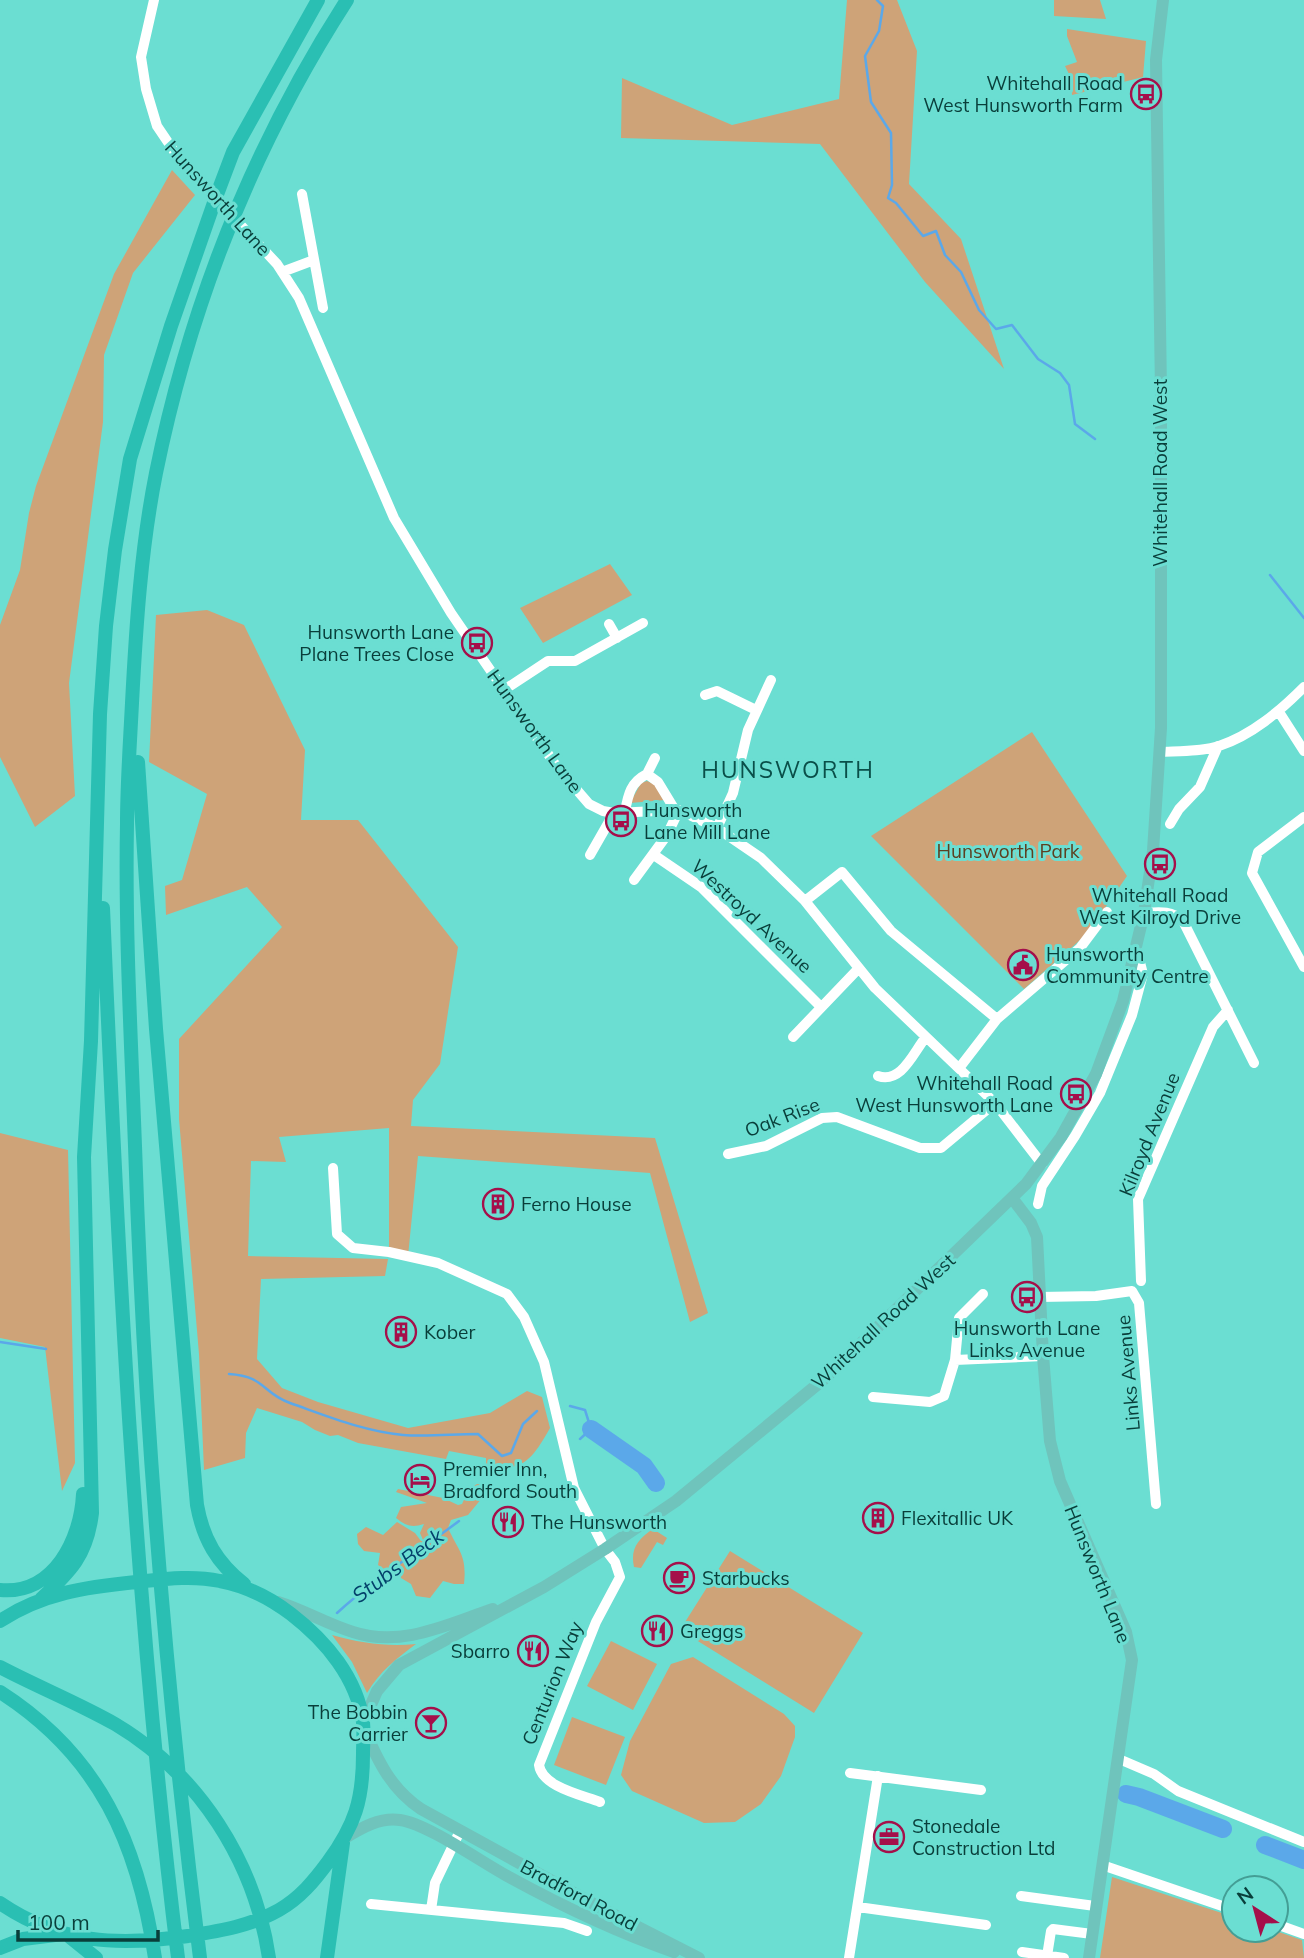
<svg xmlns="http://www.w3.org/2000/svg" width="1304" height="1958" font-family="Mulish,sans-serif">
<style>
.green{fill:#cea378}
.lines{fill:none;stroke-linecap:round;stroke-linejoin:round}
.stream{stroke:#5ba8e9;stroke-width:2.5}
.river{stroke:#5ba8e9;stroke-width:18}
.minor{stroke:#fff;stroke-width:10}
.major{stroke:#6fc4bc;stroke-width:12}
.highway{stroke:#2abfb3;stroke-width:14}
.labels{text-anchor:middle;stroke-width:6;stroke-linejoin:round;paint-order:stroke}
.poi-label{font-size:19px;fill:#093e3a;stroke:#6bded2;text-anchor:start}
.street-label{font-size:19px;fill:#093e3a;stroke:#6bded2}
.park-label{font-size:19px;fill:#5d4021;stroke:#6bded2}
.water-label{font-size:21px;font-style:italic;fill:#03406a;stroke:#6bded2}
.quarter-label{font-size:23px;letter-spacing:2px;fill:#0a4f49;stroke:#6bded2}
</style>
<rect width="100%" height="100%" fill="#6bded2"/>
<path class="green" d="M847 0H897L917 51 909 184 961 239 1004 369 925 282 820 144 621 138 622 78 732 125 839 99Z
M1054 0H1100L1106 19 1054 16Z
M1067 29 1146 41 1143 77 1072 95 1071 78 1065 66 1077 62 1067 36Z
M172 170 195 195 133 273 104 355 103 422 69 683 75 796 35 827 0 757V625L20 570 29 513 36 486 114 274Z
M610 564 632 595 543 643 520 608Z
M207 610 244 625 305 750 301 820H358L458 947 440 1064 413 1100 411 1126 655 1138 708 1313 690 1322 650 1173 418 1156 408 1256 389 1252V1128L279 1137 286 1162 251 1161 248 1256 388 1259 385 1276 261 1279 257 1359 282 1388 318 1402 408 1428 490 1413 527 1391 542 1397 550 1428C533 1458 523 1474 486 1465V1458L449 1451 446 1459 358 1443 338 1435 330 1436 315 1430 302 1422 257 1408 246 1433 245 1458 204 1470 199 1354 179 1119V1039L282 927 247 887 166 915 165 886 182 880 207 794 149 762 156 615Z
M1032 732 1127 876 1087 934 1024 989 871 836Z
M647 781 654 784 665 800 630 803 641 783Z
M0 1133 68 1150 75 1463 62 1491 45 1347 0 1338Z
M477 1484 484 1485 487 1492 468 1515 451 1520 448 1528C459 1552 467 1555 464 1584H454L443 1581 430 1598 416 1596 411 1584 401 1578 399 1566 387 1571 378 1565 380 1553 364 1551 358 1544 357 1534 366 1527 383 1535 397 1522 415 1533 421 1541H427L423 1540 420 1533 424 1524C412 1528 406 1526 396 1518L401 1507 427 1503 396 1492 398 1489 443 1498 458 1505 462 1504 469 1489Z
M653 1529 667 1538 663 1545 657 1542 641 1568 634 1567C630 1549 638 1539 653 1529Z
M730 1551 863 1633 814 1713 680 1630Z
M332 1635C361 1643 387 1647 416 1644 396 1659 380 1671 367 1693L352 1662Z
M611 1641 657 1664 633 1710 587 1686Z
M693 1657 784 1714 795 1726V1737L781 1776 761 1804 735 1822 704 1823 632 1791 621 1775 630 1741 671 1664Z
M572 1717 625 1737 606 1785 554 1765Z
M1112 1877 1234 1917V1930H1273L1302 1940 1304 1958H1100Z"/>
<g class="lines">
<path class="stream" d="M877 0 883 6 879 31 865 56 871 102 891 133 892 185 888 198 896 203 923 236 936 231 945 255 961 272 979 310 996 329 1012 325 1038 359 1060 373 1069 385 1075 424 1095 439
M1270 575 1304 618
M0 1342 46 1349
M229 1374C265 1376 262 1393 290 1403 327 1416 363 1431 403 1435 427 1437 453 1434 478 1434L502 1456 511 1453 523 1424 537 1411
M570 1406 585 1410 591 1429 580 1439
M337 1613C375 1578 418 1552 459 1521"/>
<path class="river" d="M591 1429 644 1466 656 1483
M1126 1794 1139 1797 1223 1829
M1265 1845 1304 1860"/>
<path class="minor" d="M154 0 141 57 146 89 157 126 180 160 277 264 299 298 394 518 451 613 557 767 589 804 603 811 614 813 679 810 717 828 761 858 805 901 875 988 995 1103 1042 1164
M302 194 323 308
M282 272 314 260
M609 624 617 638
M504 690 548 661H575L643 623
M705 695 717 691 756 710
M1279 712 1304 751
M1159 752C1178 751 1201 752 1219 746 1252 735 1280 711 1304 687
M647 774 655 758
M625 812C628 794 631 782 647 774L658 782 675 810
M1304 817 1258 852 1252 873 1304 967
M1170 824 1179 809 1200 787 1218 746
M717 828 733 793 748 730 771 680
M590 855 614 813
M654 855 701 887 821 1007
M634 880 667 835 679 810
M805 901 842 872 891 931 997 1019
M1144 913C1159 912 1171 910 1183 921L1254 1063
M793 1037 859 968
M960 1067 997 1019 1080 948 1107 912
M878 1076C902 1084 914 1051 926 1037
M728 1154 766 1146 822 1118 837 1117 920 1148H941L995 1103
M333 1168 337 1234 353 1248 389 1252 438 1263 507 1294 524 1317 544 1362 574 1488 605 1549 615 1562 620 1577 596 1622 539 1765C542 1787 582 1795 600 1802
M1038 1204 1042 1186 1075 1136 1100 1093 1132 1015 1143 974 1136 947
M1141 1281 1138 1199 1213 1027 1228 1010
M1040 1297 1096 1296 1132 1291 1139 1303 1156 1504
M955 1360 1043 1356
M873 1397 930 1402 944 1396 955 1360 959 1318 983 1294
M1119 1759 1154 1774 1178 1791 1304 1842
M850 1773 981 1790
M1102 1865 1234 1910
M1021 1896 1095 1906
M371 1904 564 1923 587 1931
M858 1907 986 1925
M431 1910 435 1883 460 1831
M1276 1924 1304 1934
M1022 1952 1064 1958
M1047 1956 1051 1931 1053 1929 1092 1934
M849 1958 878 1776"/>
<path class="major" d="M1012 1198 1031 1223 1037 1237 1043 1356 1050 1441 1060 1481 1126 1632 1132 1660 1089 1958
M278 1602C304 1610 327 1624 353 1632 402 1648 448 1624 493 1609
M363 1723 377 1691 399 1665 544 1587 605 1549 676 1501 824 1379 1026 1184 1061 1137 1096 1074 1123 1001 1144 913 1153 851 1161 728V391L1156 60 1163 0
M364 1729C378 1761 391 1789 421 1809L603 1909 699 1958
M345 1838C361 1828 380 1817 400 1820 428 1824 481 1862 509 1877 562 1906 616 1932 674 1952"/>
<path class="highway" d="M138 762 156 1029 197 1505C203 1539 217 1563 244 1584
M103 908C118 1258 135 1609 178 1958
M0 1590C54 1595 81 1539 83 1494
M41 1599C71 1571 87 1555 92 1513L84 1157 91 1041 100 714 106 626 115 550 130 459 171 326 216 197 233 152 318 0
M0 1621C42 1593 87 1587 136 1582 164 1579 192 1575 220 1581 247 1586 270 1598 291 1614 326 1641 357 1678 363 1722 364 1733 363 1744 363 1754 363 1800 355 1825 328 1862 314 1881 300 1898 279 1910 251 1926 219 1931 188 1936 118 1946 60 1944 0 1903
M0 1667C38 1687 78 1703 115 1724 199 1774 255 1862 269 1958
M0 1692C100 1756 138 1844 155 1958
M70 1937 96 1958
M0 1948 23 1939 63 1934
M200 1958C166 1689 144 1417 135 1146 131 1039 125 931 127 824 127 784 130 743 132 703 136 627 141 548 156 473 190 305 254 144 347 0
M327 1958 343 1843"/>
</g>
<defs>
<g id="bus-ring" transform="scale(1.575)"><circle r="9.5" fill="#6bded2" stroke="#a50f4a" stroke-width="1.5"/><path d="M-5-6H5V4H4V6H2V4H-2V6H-4V4H-5ZM-3.5-4V0h7V-4ZM-3.5 1.2v1.5H-2V1.2ZM2 1.2v1.5H3.5V1.2Z" fill="#a50f4a"/></g>
<g id="civic-ring" transform="scale(1.575)"><circle r="9.5" fill="#6bded2" stroke="#a50f4a" stroke-width="1.5"/><path d="M-.6-6.5H3V-4.5H.6V-3L4-1V1h2V6H-6V1h2V-1L-.6-3ZM-1.2 2.5V6h2.4V2.5Z" fill="#a50f4a"/></g>
<g id="building-ring" transform="scale(1.575)"><circle r="9.5" fill="#6bded2" stroke="#a50f4a" stroke-width="1.5"/><path d="M-4-6H4V6H1V3H-1V6H-4ZM-2.5-4.3h1.7v1.8h-1.7ZM.8-4.3h1.7v1.8H.8ZM-2.5-1h1.7V.8h-1.7ZM.8-1h1.7V.8H.8Z" fill="#a50f4a"/></g>
<g id="hotel-ring" transform="scale(1.575)"><circle r="9.5" fill="#6bded2" stroke="#a50f4a" stroke-width="1.5"/><path d="M-6-4.5h1.5V1H6V5H4.5V3h-9V5H-6ZM-4 0a1.8 1.8 0 1 1 3.6 0ZM.5 0V-2.5h3Q6-2.5 6 0Z" fill="#a50f4a"/></g>
<g id="restaurant-ring" transform="scale(1.575)"><circle r="9.5" fill="#6bded2" stroke="#a50f4a" stroke-width="1.5"/><path d="M-5-6h1v4h1v-4h1v4h1v-4h1v5L-1.5 .5V6h-2V.5L-5-1ZM5-6V6H3V1.5H1.5Q1.5-4 5-6Z" fill="#a50f4a"/></g>
<g id="cafe-ring" transform="scale(1.575)"><circle r="9.5" fill="#6bded2" stroke="#a50f4a" stroke-width="1.5"/><path d="M-5.5-4.5H6V0H3Q3 3.5 0 3.5H-2.5Q-5.5 3.5-5.5 0ZM3-3.2v2h1.7v-2ZM-6 4.5H4V6H-6Z" fill="#a50f4a"/></g>
<g id="bar-ring" transform="scale(1.575)"><circle r="9.5" fill="#6bded2" stroke="#a50f4a" stroke-width="1.5"/><path d="M-6-5H6L.8 .8V4.5H3.5V6h-7V4.5H-.8V.8Z" fill="#a50f4a"/></g>
<g id="office-ring" transform="scale(1.575)"><circle r="9.5" fill="#6bded2" stroke="#a50f4a" stroke-width="1.5"/><path d="M-6-3h4V-5.5h4V-3h4V5H-6ZM-1-4.5V-3h2v-1.5ZM-6 0V1H6V0Z" fill="#a50f4a"/></g>
</defs>
<g fill-rule="evenodd">
<use href="#bus-ring" x="1146" y="94"/>
<use href="#bus-ring" x="477" y="643"/>
<use href="#bus-ring" x="621" y="821"/>
<use href="#bus-ring" x="1160" y="864"/>
<use href="#civic-ring" x="1023" y="965"/>
<use href="#bus-ring" x="1076" y="1094"/>
<use href="#building-ring" x="498" y="1204"/>
<use href="#bus-ring" x="1027" y="1297"/>
<use href="#building-ring" x="401" y="1332"/>
<use href="#hotel-ring" x="420" y="1480"/>
<use href="#building-ring" x="878" y="1518"/>
<use href="#restaurant-ring" x="508" y="1522"/>
<use href="#cafe-ring" x="679" y="1578"/>
<use href="#restaurant-ring" x="657" y="1631"/>
<use href="#restaurant-ring" x="533" y="1651"/>
<use href="#bar-ring" x="431" y="1723"/>
<use href="#office-ring" x="889" y="1837"/>
</g>
<g class="labels">
<g class="poi-label">
<text x="1123" y="90" text-anchor="end">Whitehall Road<tspan x="1123" dy="22">West Hunsworth Farm</tspan></text>
<text x="454" y="639" text-anchor="end">Hunsworth Lane<tspan x="454" dy="22">Plane Trees Close</tspan></text>
<text x="644" y="817">Hunsworth<tspan x="644" dy="22">Lane Mill Lane</tspan></text>
<text x="1160" y="902" text-anchor="middle">Whitehall Road<tspan x="1160" dy="22">West Kilroyd Drive</tspan></text>
<text x="1046" y="961">Hunsworth<tspan x="1046" dy="22">Community Centre</tspan></text>
<text x="1053" y="1090" text-anchor="end">Whitehall Road<tspan x="1053" dy="22">West Hunsworth Lane</tspan></text>
<text x="521" y="1211">Ferno House</text>
<text x="1027" y="1335" text-anchor="middle">Hunsworth Lane<tspan x="1027" dy="22">Links Avenue</tspan></text>
<text x="424" y="1339">Kober</text>
<text x="443" y="1476">Premier Inn,<tspan x="443" dy="22">Bradford South</tspan></text>
<text x="901" y="1525">Flexitallic UK</text>
<text x="531" y="1529">The Hunsworth</text>
<text x="702" y="1585">Starbucks</text>
<text x="680" y="1638">Greggs</text>
<text x="510" y="1658" text-anchor="end">Sbarro</text>
<text x="408" y="1719" text-anchor="end">The Bobbin<tspan x="408" dy="22">Carrier</tspan></text>
<text x="912" y="1833">Stonedale<tspan x="912" dy="22">Construction Ltd</tspan></text>
</g>
<g class="street-label">
<text transform="translate(218 198) rotate(48)" y="7">Hunsworth Lane</text>
<text transform="translate(1160 473) rotate(-90)" y="7">Whitehall Road West</text>
<text transform="translate(535 731) rotate(54)" y="7">Hunsworth Lane</text>
<text transform="translate(752 916) rotate(43)" y="7">Westroyd Avenue</text>
<text transform="translate(782 1117) rotate(-21)" y="7">Oak Rise</text>
<text transform="translate(1149 1134) rotate(-68)" y="7">Kilroyd Avenue</text>
<text transform="translate(883 1321) rotate(-43)" y="7">Whitehall Road West</text>
<text transform="translate(1128 1373) rotate(-95)" y="7">Links Avenue</text>
<text transform="translate(1098 1574) rotate(68)" y="7">Hunsworth Lane</text>
<text transform="translate(552 1683) rotate(-68)" y="7">Centurion Way</text>
<text transform="translate(579 1895) rotate(28)" y="7">Bradford Road</text>
</g>
<g class="park-label">
<text x="1008" y="858">Hunsworth Park</text>
</g>
<g class="water-label">
<text transform="translate(398 1566) rotate(-37)" y="7">Stubs Beck</text>
</g>
<g class="quarter-label">
<text x="788" y="778">HUNSWORTH</text>
</g>
</g>
<g transform="translate(1255 1909) rotate(324)"><circle r="33" fill="#6bded2" stroke="#449e95" stroke-width="2"/>
<path d="M0-5L12 26L0 18L-12 26Z" fill="#a50f4a"/>
<text y="-10" font-size="19" font-weight="bold" text-anchor="middle" fill="#093e3a">N</text>
</g>
<path d="M18 1930v10h140v-10" fill="none" stroke="#093e3a" stroke-width="3.5"/>
<text x="28" y="1930" font-size="21" fill="#093e3a" stroke="#6bded2" stroke-width="5" paint-order="stroke">100 m</text>
</svg>
